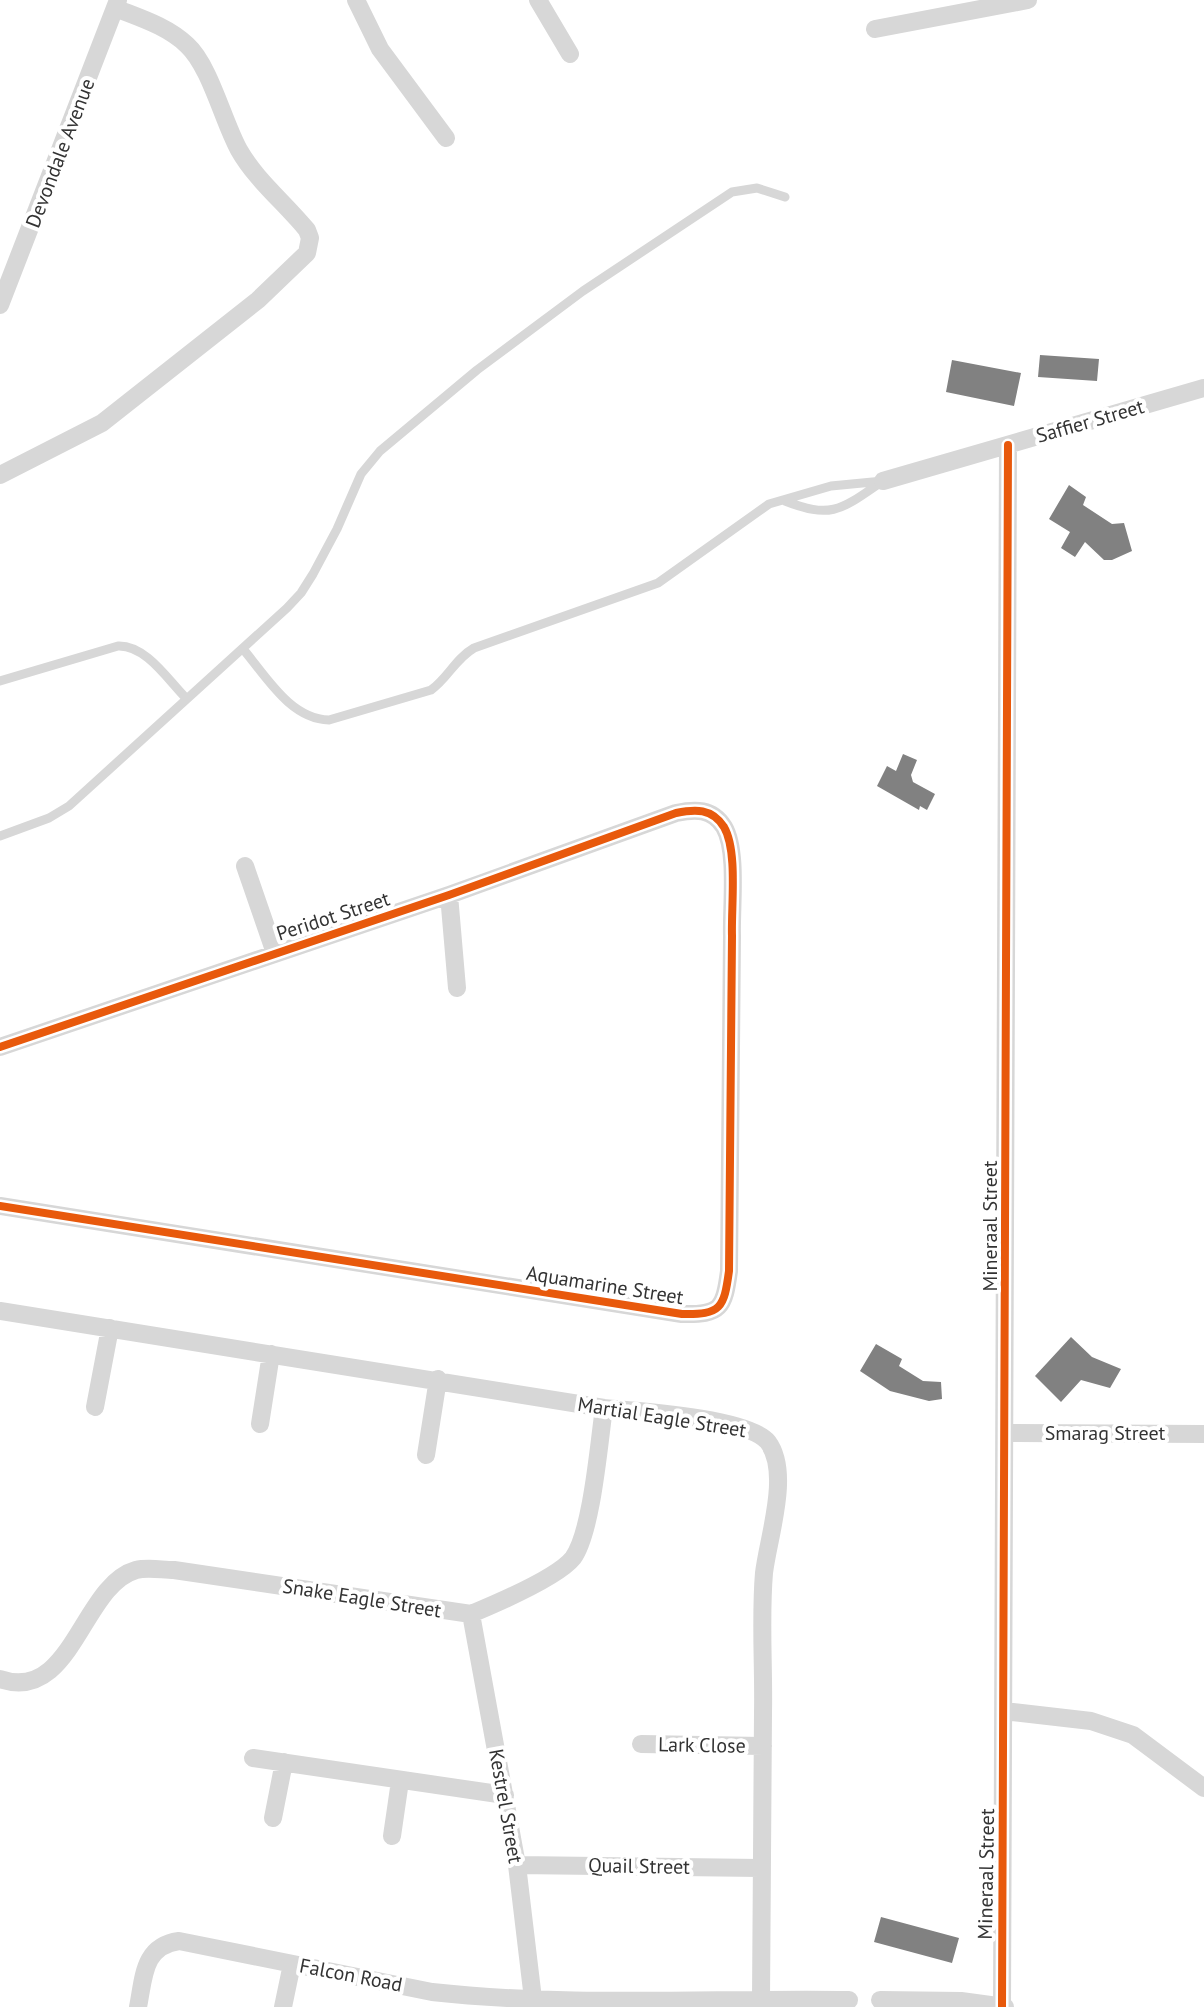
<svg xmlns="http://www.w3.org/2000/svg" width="1204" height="2007" font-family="'PT Sans',sans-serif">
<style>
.building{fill:#818181}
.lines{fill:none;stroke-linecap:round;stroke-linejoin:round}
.lane{stroke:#d7d7d7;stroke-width:9}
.street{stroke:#d7d7d7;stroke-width:18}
.cycleway-casing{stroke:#fff;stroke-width:13}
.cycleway{stroke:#e8590c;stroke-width:8}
.labels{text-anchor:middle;stroke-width:8;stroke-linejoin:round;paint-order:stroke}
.street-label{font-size:20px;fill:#333;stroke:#fff}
</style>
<rect width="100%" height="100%" fill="#fff"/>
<path class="building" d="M1040 355 1099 359 1097 381 1038 377Z
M952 360 1021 373 1014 406 946 392Z
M1069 485 1086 497 1083 505 1112 524 1124 523 1132 551 1112 560H1104L1085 542 1075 557 1061 548 1070 532 1049 519Z
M903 754 917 760 911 775 913 782 935 794 927 810 920 806 919 810 877 786 887 766 896 771Z
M1071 1337 1092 1357 1121 1369 1110 1388 1081 1380 1061 1402 1035 1376Z
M876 1344 902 1359 899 1366 923 1381 941 1382 942 1399 929 1401 890 1391 860 1371Z
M881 1917 959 1938 952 1963 874 1942Z"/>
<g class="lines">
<path class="lane" d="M785 501C831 519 841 510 880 483
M243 649C266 676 290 719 329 720L431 690C448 678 455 659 474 648L658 583 769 504 831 486 883 481
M0 681 118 646C146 645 168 680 186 698
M0 836 49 818 69 806 287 608 301 593 313 574 337 529 361 474 380 451 477 370 583 291 732 192 757 188 785 197"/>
<path class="street" d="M356 0 380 49 446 138
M538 0 570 54
M875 29 1028 0
M0 305 118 0
M0 475 102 423 258 300 307 253 310 238 307 230C285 203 256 180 239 150 223 121 210 66 187 45 167 26 140 18 115 8
M883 481 1204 388
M245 866 275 953
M449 895 457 988
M0 1047 449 895 676 813C695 809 712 808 724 827 738 851 731 907 732 936 732 1048 730 1160 729 1271 724 1308 721 1315 682 1314L0 1206
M0 1311 604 1408C637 1411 749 1418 768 1442 791 1473 768 1538 764 1573 760 1619 764 1667 763 1713 763 1808 761 1903 761 1999
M95 1407 110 1328
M260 1424 271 1354
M1005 1433 1204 1434
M426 1455 438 1379
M471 1614 517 1865 533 1999
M0 1679C72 1704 82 1585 136 1570 148 1567 162 1570 174 1570L471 1614C495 1604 557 1578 573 1558 592 1532 599 1442 604 1408
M1004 1711 1091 1721 1133 1735 1204 1788
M641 1744 763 1746
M253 1758 505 1795
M273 1818 284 1762
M392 1836 400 1781
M517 1865 760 1868
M880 2000 961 2001 1005 2007
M138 2007C144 1977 143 1946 179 1941L432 1992C568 2007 712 1998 849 2000
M283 2007 292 1964
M1002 2007 1008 445"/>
<g class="cycleway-casing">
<path id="cycleway" d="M0 1047 449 895 676 813C695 809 712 808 724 827 738 851 731 907 732 936 732 1048 730 1160 729 1271 724 1308 721 1315 682 1314L0 1206
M1002 2007 1008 445"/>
</g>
<use href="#cycleway" class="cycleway"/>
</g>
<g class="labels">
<g class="street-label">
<text transform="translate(60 153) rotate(-69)" y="7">Devondale Avenue</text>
<text transform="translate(1090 421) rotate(-16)" y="7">Saffier Street</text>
<text transform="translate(333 916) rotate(-18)" y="7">Peridot Street</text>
<text transform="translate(990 1226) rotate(-90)" y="7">Mineraal Street</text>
<text transform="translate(605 1285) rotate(9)" y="7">Aquamarine Street</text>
<text transform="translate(662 1417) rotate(9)" y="7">Martial Eagle Street</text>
<text x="1105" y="1440">Smarag Street</text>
<text transform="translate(362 1598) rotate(9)" y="7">Snake Eagle Street</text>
<text transform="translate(702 1745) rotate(1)" y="7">Lark Close</text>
<text transform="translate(506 1806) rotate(80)" y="7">Kestrel Street</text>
<text transform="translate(639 1866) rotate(1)" y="7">Quail Street</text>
<text transform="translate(986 1874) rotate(-89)" y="7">Mineraal Street</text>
<text transform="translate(351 1975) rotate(11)" y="7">Falcon Road</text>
</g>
</g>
</svg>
